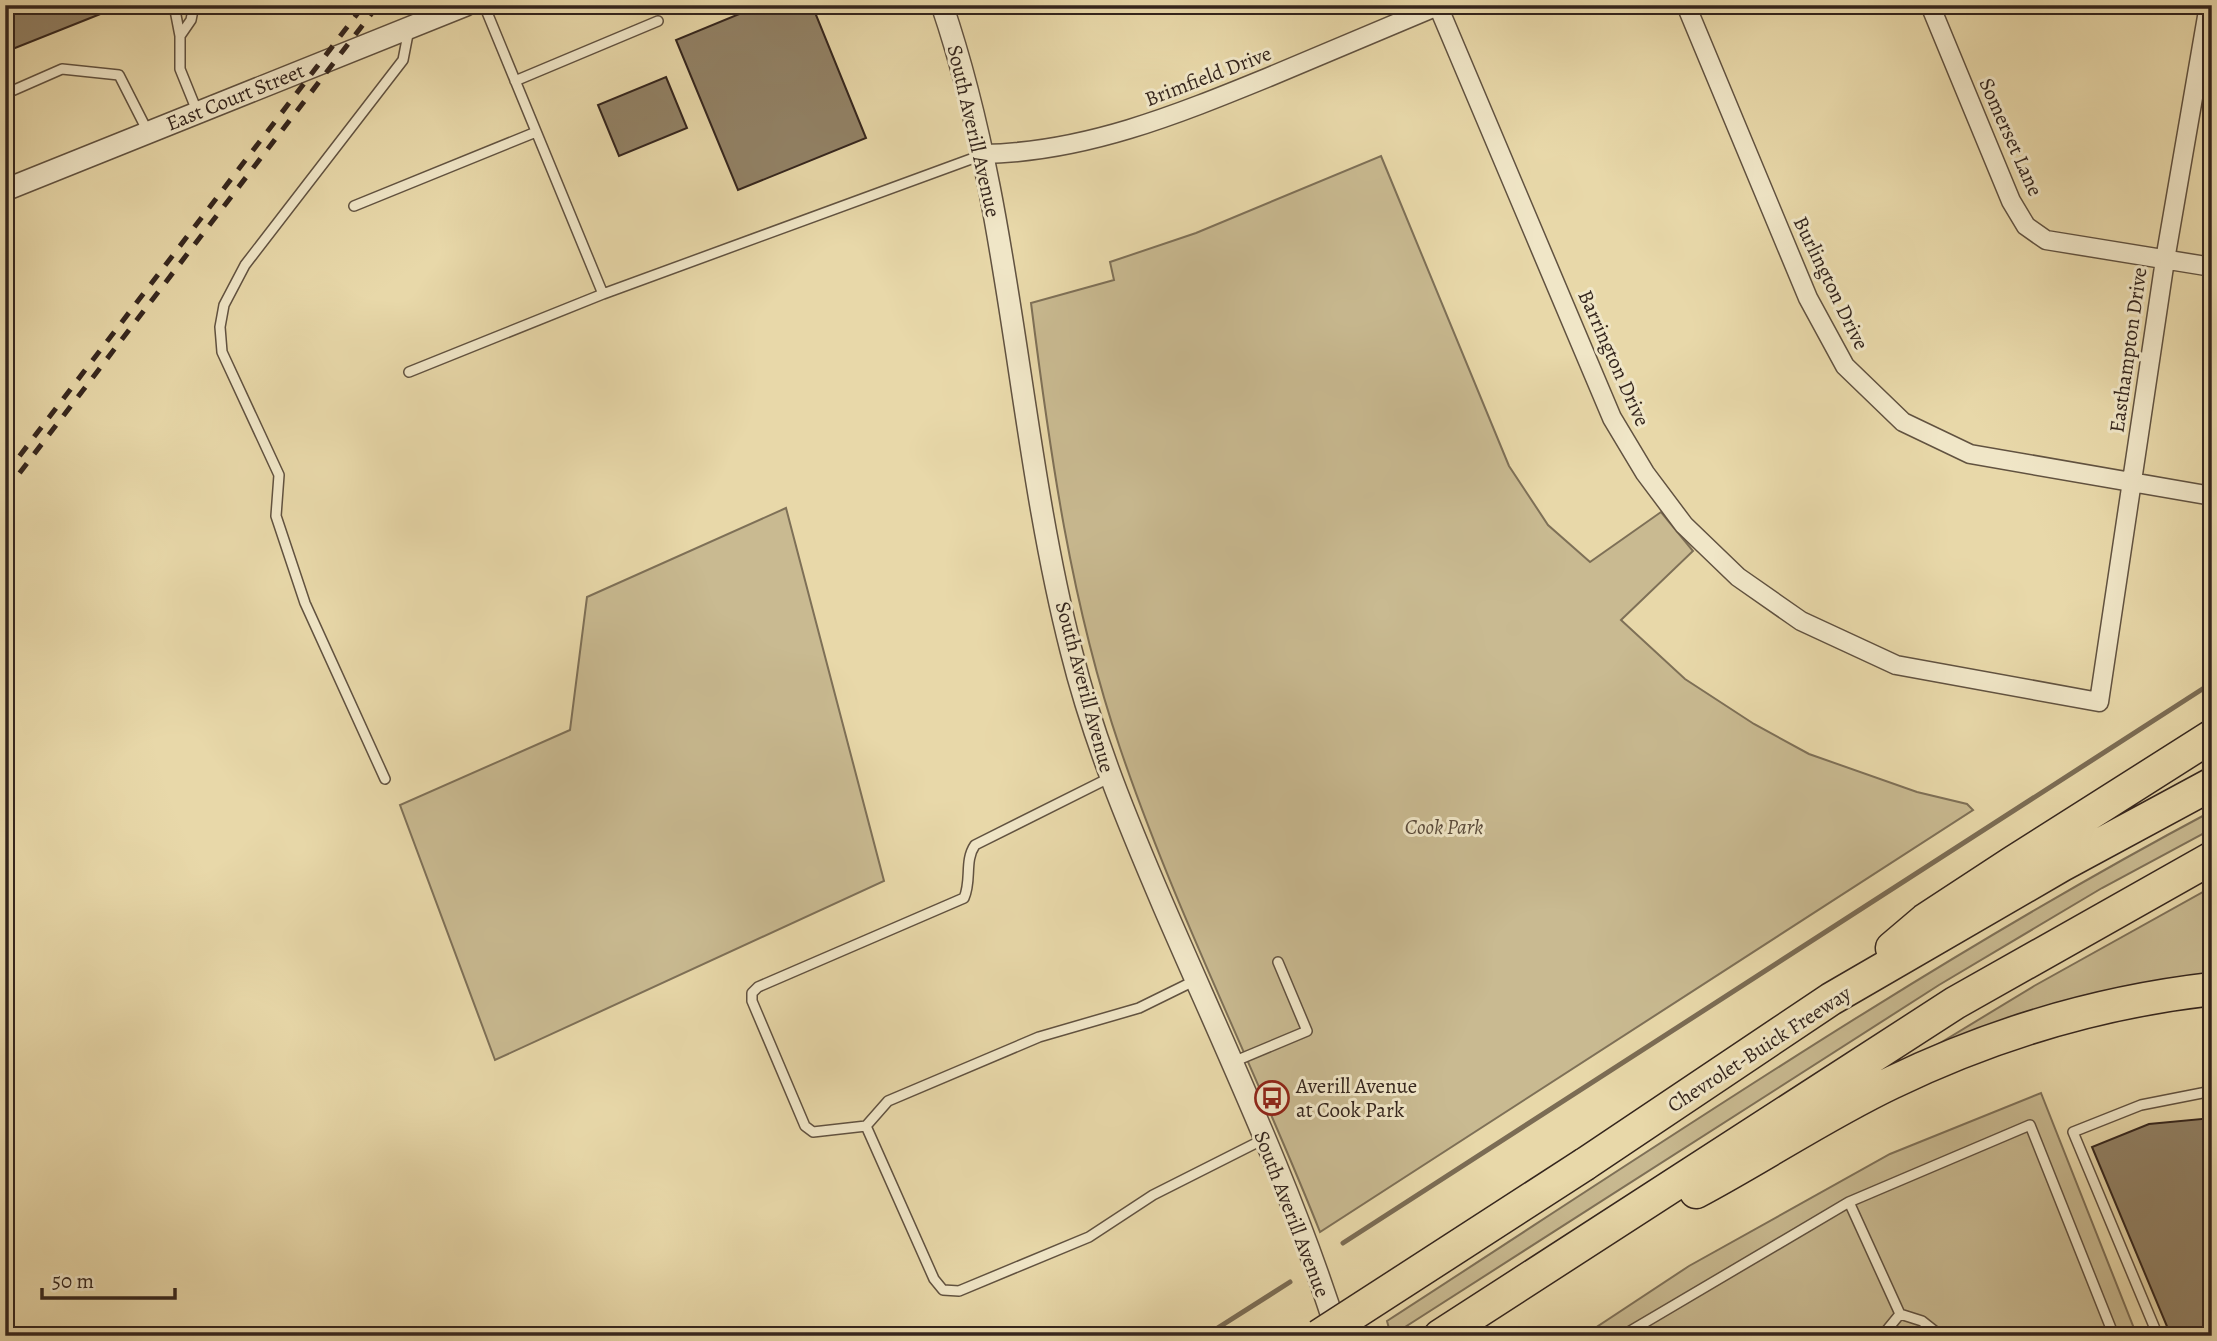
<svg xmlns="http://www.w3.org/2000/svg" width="2217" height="1341" font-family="Alegreya,serif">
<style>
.green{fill:#c9ba91;stroke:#7e7057;stroke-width:2}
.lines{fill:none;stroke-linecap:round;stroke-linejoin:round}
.stream{stroke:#7b6c54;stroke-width:5}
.building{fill:#928266;stroke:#34251d;stroke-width:2}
.service-casing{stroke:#615240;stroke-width:12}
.minor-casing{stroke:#615240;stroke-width:21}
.tertiary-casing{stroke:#615240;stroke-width:24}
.motorway-casing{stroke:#34251d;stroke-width:35}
.service{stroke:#f0e6c7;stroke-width:9}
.minor{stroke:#f0e6c7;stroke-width:18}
.tertiary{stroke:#f0e6c7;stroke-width:21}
.motorway{stroke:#e8d8a9;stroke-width:32}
.rail{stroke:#34251d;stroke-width:5;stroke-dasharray:12 12;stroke-linecap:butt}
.motorway-bridge-casing{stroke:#34251d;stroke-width:35;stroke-linecap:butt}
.motorway-bridge{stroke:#e8d8a9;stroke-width:32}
.labels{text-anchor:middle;stroke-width:6;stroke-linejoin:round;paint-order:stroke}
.street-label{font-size:21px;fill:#34251d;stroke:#f0e6c7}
.park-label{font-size:21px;font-style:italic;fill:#594a3a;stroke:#f0e6c7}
.poi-label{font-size:21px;fill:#34251d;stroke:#f0e6c7;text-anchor:start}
</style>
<rect width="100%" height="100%" fill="#e8d8a9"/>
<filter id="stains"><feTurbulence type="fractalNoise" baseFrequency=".00286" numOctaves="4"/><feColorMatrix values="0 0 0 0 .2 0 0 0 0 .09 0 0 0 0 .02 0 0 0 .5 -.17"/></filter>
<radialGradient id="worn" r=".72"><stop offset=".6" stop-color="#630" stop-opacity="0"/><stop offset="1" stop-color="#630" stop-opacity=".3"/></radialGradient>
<path class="green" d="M1381 156 1509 466 1548 525 1590 562 1661 512 1693 551 1621 620 1685 679 1754 724 1809 754 1917 792 1967 804 1973 810 1320 1232C1256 1070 1176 913 1120 748 1071 604 1050 453 1031 303L1114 280 1110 262 1196 233Z
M786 508 884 881 495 1060 400 805 570 730 587 597Z
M2212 811V829L2102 888 1939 985 1391 1336 1387 1321C1659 1145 1926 963 2212 811Z
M2212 887V979L1932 1048 2034 986Z
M2041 1093 2137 1336H1583L1689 1266 1890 1154Z"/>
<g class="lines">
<path class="stream" d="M1343 1243 2204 688
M1205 1336 1290 1282"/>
</g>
<path class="building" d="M5 5H123L5 52Z
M761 5H812L866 138 738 190 676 40Z
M666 77 687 128 619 156 598 105Z
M2212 1118V1336H2171L2092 1147 2149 1124Z"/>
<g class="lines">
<g class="service-casing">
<path id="service" d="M174 5 180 36V69L197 111
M484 5 603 294
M180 36 191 20 194 5
M515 81 658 21
M5 94 62 69 119 75 148 132
M354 206 536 132
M409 372 603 294 982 155
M385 779 305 603 276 516 279 475 222 352 220 327 224 305 245 265 403 60 409 29
M1196 980 1139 1008 1039 1037 888 1101 866 1126 934 1279 943 1290 959 1291 1089 1237 1153 1195 1264 1139
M1233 1062 1307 1031 1278 962
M866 1126 813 1132 805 1126 752 1001V993L758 987 964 898C972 880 964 861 975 845L1109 778
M1849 1202 1900 1314 1922 1321 1941 1336
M1622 1336 1849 1202 2030 1125 2114 1336
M1882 1336 1900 1314
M2158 1336 2073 1132 2141 1105 2212 1091"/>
</g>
<g class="minor-casing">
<path id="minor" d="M1686 5 1808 298 1845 366 1903 422 1970 454 2212 496
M1930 5 2011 201 2026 226 2046 240 2212 267
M1438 6 1612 418 1645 473 1684 525 1738 577 1801 621 1896 665 2099 702 2165 260 2209 5
M984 154C1085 152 1176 115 1269 77 1326 53 1383 29 1440 5"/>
</g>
<g class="tertiary-casing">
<path id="tertiary" d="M942 5C1013 214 1017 438 1071 650 1093 739 1128 823 1164 907 1225 1048 1292 1188 1338 1335
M5 190 466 5"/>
</g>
<g class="motorway-casing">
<path id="motorway" d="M1892 948 1925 920 2012 863 2212 736
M1585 1164 1831 999 2062 865 2212 784
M1696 1192C1762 1157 1824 1115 1891 1083 1994 1033 2099 1002 2212 989
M1440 1336 1955 1003 2212 858"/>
</g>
<use href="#service" class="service"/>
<use href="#minor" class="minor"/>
<use href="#tertiary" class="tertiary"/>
<use href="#motorway" class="motorway"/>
<path class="rail" d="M5 475 364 5
M5 492 378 5"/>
<g class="motorway-bridge-casing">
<path id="motorway-bridge" d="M1319 1336 1585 1164"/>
</g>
<use href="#motorway-bridge" class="motorway-bridge"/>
</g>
<defs>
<g id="bus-ring" transform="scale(1.75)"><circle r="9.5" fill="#f0e6c7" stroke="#8f2418" stroke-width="1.5"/><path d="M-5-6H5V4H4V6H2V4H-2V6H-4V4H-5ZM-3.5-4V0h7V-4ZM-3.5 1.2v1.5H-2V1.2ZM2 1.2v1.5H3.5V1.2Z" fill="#8f2418"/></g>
</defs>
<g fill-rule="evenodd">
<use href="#bus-ring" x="1272" y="1098"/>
</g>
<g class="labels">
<g class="street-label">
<text transform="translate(1208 76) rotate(-21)" y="7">Brimfield Drive</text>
<text transform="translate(235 97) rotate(-22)" y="7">East Court Street</text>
<text transform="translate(974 131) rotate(77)" y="7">South Averill Avenue</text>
<text transform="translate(2011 137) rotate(66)" y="7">Somerset Lane</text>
<text transform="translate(1831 283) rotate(64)" y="7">Burlington Drive</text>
<text transform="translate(2128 350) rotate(-82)" y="7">Easthampton Drive</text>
<text transform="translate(1614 358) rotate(66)" y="7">Barrington Drive</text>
<text transform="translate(1085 687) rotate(75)" y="7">South Averill Avenue</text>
<text transform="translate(1759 1049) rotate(-33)" y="7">Chevrolet-Buick Freeway</text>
<text transform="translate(1292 1214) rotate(69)" y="7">South Averill Avenue</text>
</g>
<g class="park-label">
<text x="1444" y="834">Cook Park</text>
</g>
<g class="poi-label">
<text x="1296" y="1093">Averill Avenue<tspan x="1296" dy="24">at Cook Park</tspan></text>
</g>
</g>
<rect width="2217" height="1341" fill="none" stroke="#e8d8a9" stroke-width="28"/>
<rect x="7" y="7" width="2203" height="1327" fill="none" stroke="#34251d" stroke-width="3.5"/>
<rect x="14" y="14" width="2189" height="1313" fill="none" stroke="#34251d" stroke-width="2"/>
<path d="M42 1288v10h133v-10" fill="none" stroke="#34251d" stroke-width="3.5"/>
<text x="52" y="1288" font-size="21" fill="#34251d" stroke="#f0e6c7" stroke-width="5" paint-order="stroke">50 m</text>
<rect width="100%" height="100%" filter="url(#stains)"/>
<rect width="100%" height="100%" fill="url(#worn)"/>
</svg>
